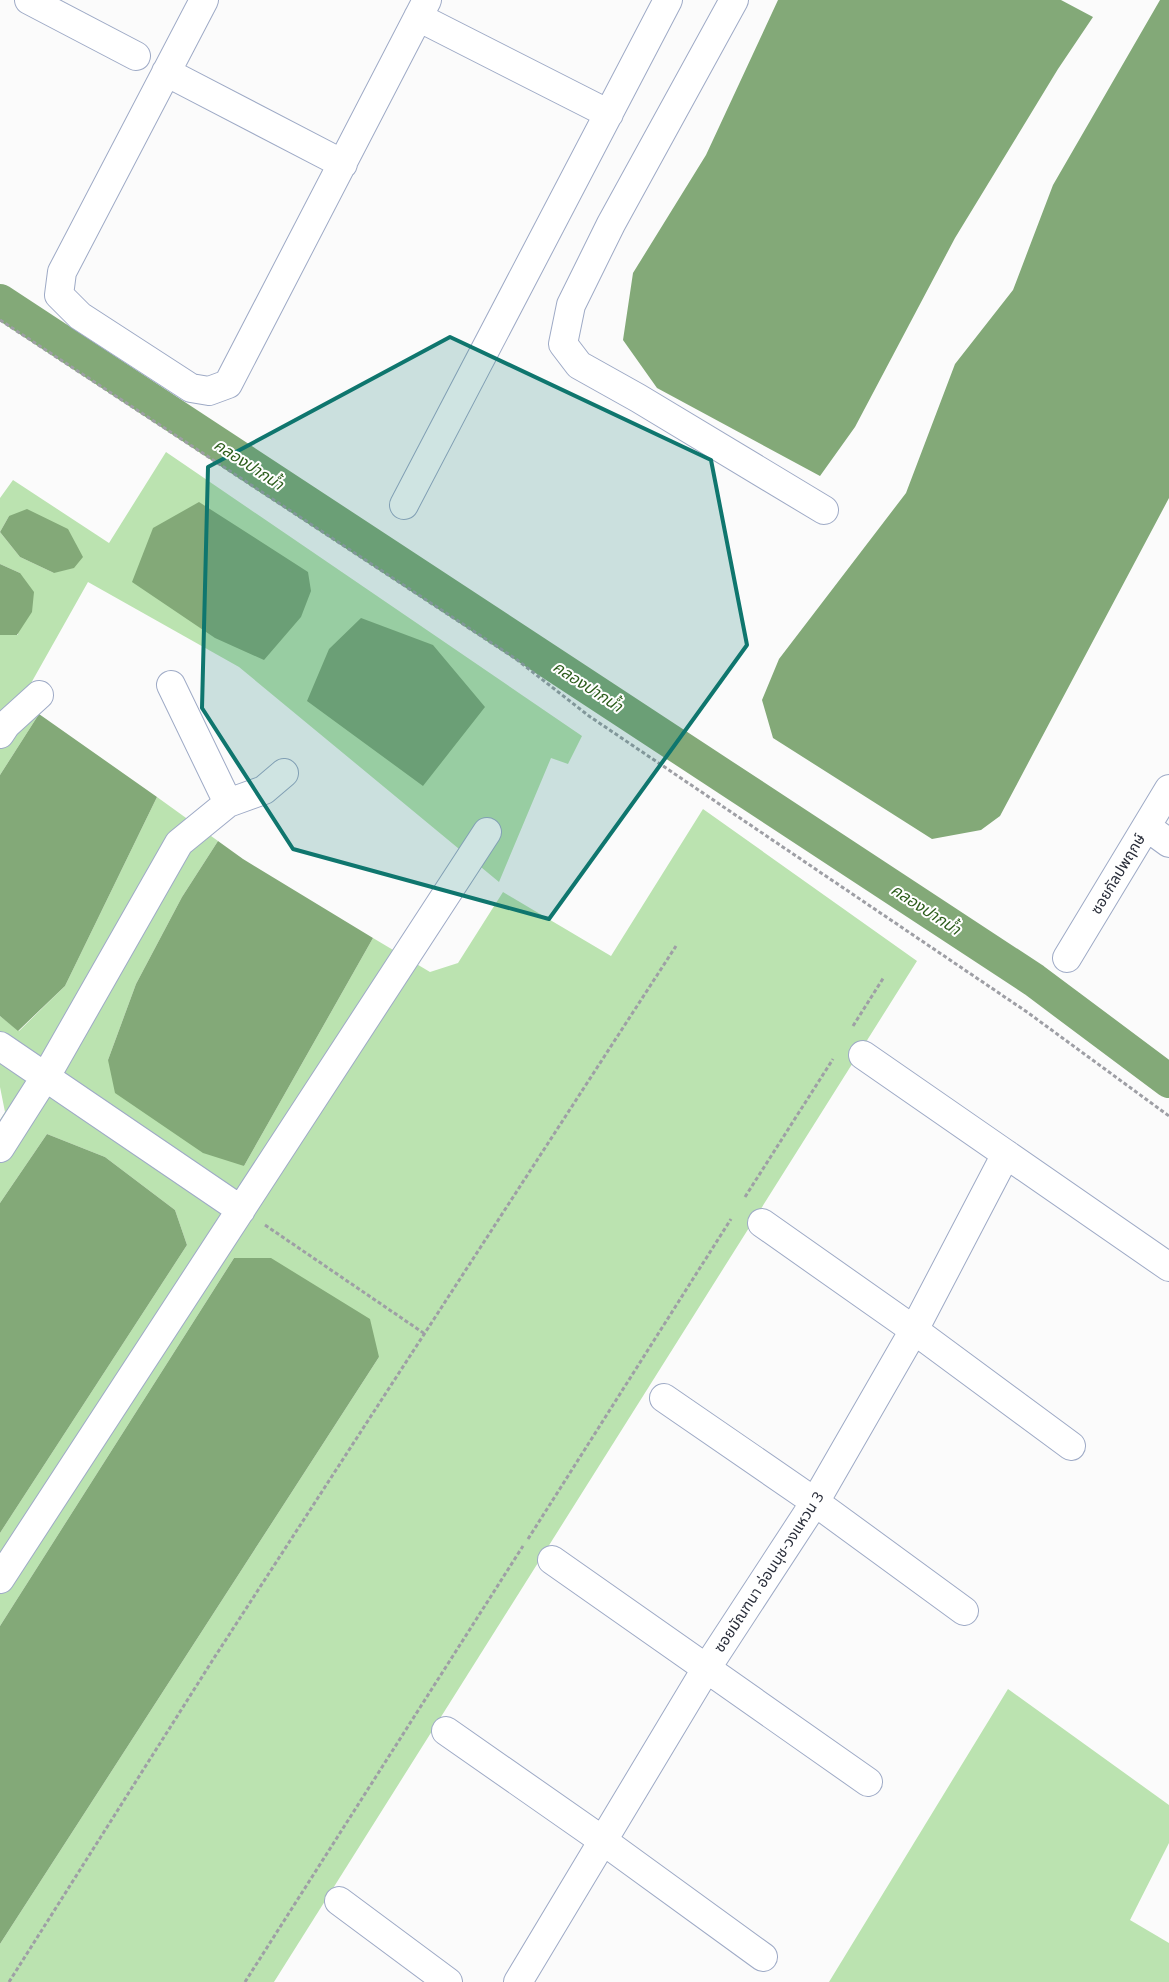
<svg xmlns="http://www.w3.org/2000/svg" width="1169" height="1982" font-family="'Open Sans','Noto Sans Thai',sans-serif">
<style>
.green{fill:#bbe3b0;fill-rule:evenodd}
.water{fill:#83a978}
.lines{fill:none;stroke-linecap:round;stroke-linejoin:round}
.canal{stroke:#83a978;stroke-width:34}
.minor-casing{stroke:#9eaac6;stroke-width:30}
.path{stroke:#9e9fa5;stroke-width:3;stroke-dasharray:4 2.5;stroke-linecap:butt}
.minor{stroke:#fff;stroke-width:28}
.marked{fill:#0f766e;fill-opacity:0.2;stroke:#0f766e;stroke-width:4;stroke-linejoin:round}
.labels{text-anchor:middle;stroke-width:4;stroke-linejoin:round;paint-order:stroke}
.street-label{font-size:15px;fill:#292d39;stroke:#fff}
.water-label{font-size:16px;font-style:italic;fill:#2c5d1b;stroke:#fff}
</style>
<rect width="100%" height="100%" fill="#fbfbfb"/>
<path class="green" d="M166 452 582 736 568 764 551 758 499 882 239 667 88 582 21 701 39 714 0 775V635H18L20 573 0 564V498L13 480 109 543ZM9 516 54 573 20 557 0 532Z
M157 797 218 841 182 897 136 984 108 1060 244 1166 373 938 430 972 458 963 503 892 611 956 703 809 917 961 274 1982H0V1944L379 1357 234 1258 0 1626V1533L187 1245 175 1210 105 1157 47 1134 0 1203V1120L5 1112 0 1087V1016L19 1031 65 986Z
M1008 1689 1169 1805V1843L1130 1920 1169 1943V1982H829Z"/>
<path class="water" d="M778 0H1061L1093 17 1058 69 955 238 855 427 820 476 657 388 623 340 633 273 706 155Z
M1160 0H1169V498L1000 816 981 830 932 839 773 738 762 700 779 659 906 493 955 364 1013 290 1053 185Z
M199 502 308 572 311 591 301 617 264 660 215 638 132 582 153 528Z
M27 509 68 529 83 557 74 568 54 573 20 557 0 532 9 516Z
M0 564 20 573 34 592 32 612 17 635H0Z
M361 618 433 645 485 707 423 786 307 701 329 649Z
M39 714 157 797 65 986 18 1031 0 1016V775Z
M218 841 243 859 373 938 244 1166 203 1153 115 1093 108 1060 136 984 182 897Z
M47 1134 105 1157 175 1210 187 1245 0 1533V1203Z
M234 1258H271L370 1319 379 1357 0 1944V1626Z"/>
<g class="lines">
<path class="canal" d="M0 301 1034 980 1169 1081"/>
<g class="minor-casing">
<path id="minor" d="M29 0 136 56
M204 0 62 272 59 295 80 316 191 388 209 391 228 384 427 0
M734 0 611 224 571 305 563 344 579 365 638 398 824 510
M418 17 609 114
M166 72 343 164
M404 505 668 0
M171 685 228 803
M0 734 6 725 39 695
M1147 827 1169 843
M1067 958 1169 789
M0 1046 241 1210
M863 1055 1169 1267
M0 1148 49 1071 179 843 228 803 264 790 284 773
M762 1223 914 1330 1071 1446
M664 1398 815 1502 964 1611
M552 1560 868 1782
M0 1579 487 832
M446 1731 602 1840 763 1957
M339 1901 448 1982
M518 1982 706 1669 815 1502 914 1330 1006 1154"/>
</g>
<path class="path" d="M0 320 516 659 589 716 1027 1012 1169 1116
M853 1026 884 977
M745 1197 833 1059
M265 1225 425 1334
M528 1539 731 1219
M9 1982 214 1658 676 946
M245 1982 523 1546"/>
<use href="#minor" class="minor"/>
</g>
<path class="marked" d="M450 337 711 460 747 645 549 919 293 849 202 708 208 467Z"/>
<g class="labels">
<g class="street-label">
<text transform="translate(1118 874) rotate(-59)" y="5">ซอยกัลปพฤกษ์</text>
<text transform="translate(769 1572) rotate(-57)" y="5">ซอยมัณฑนา อ่อนนุช-วงแหวน 3</text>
</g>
<g class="water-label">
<text transform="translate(249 464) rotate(33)" y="6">คลองปากน้ำ</text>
<text transform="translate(588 686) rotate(33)" y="6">คลองปากน้ำ</text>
<text transform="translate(926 909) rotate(33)" y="6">คลองปากน้ำ</text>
</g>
</g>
</svg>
